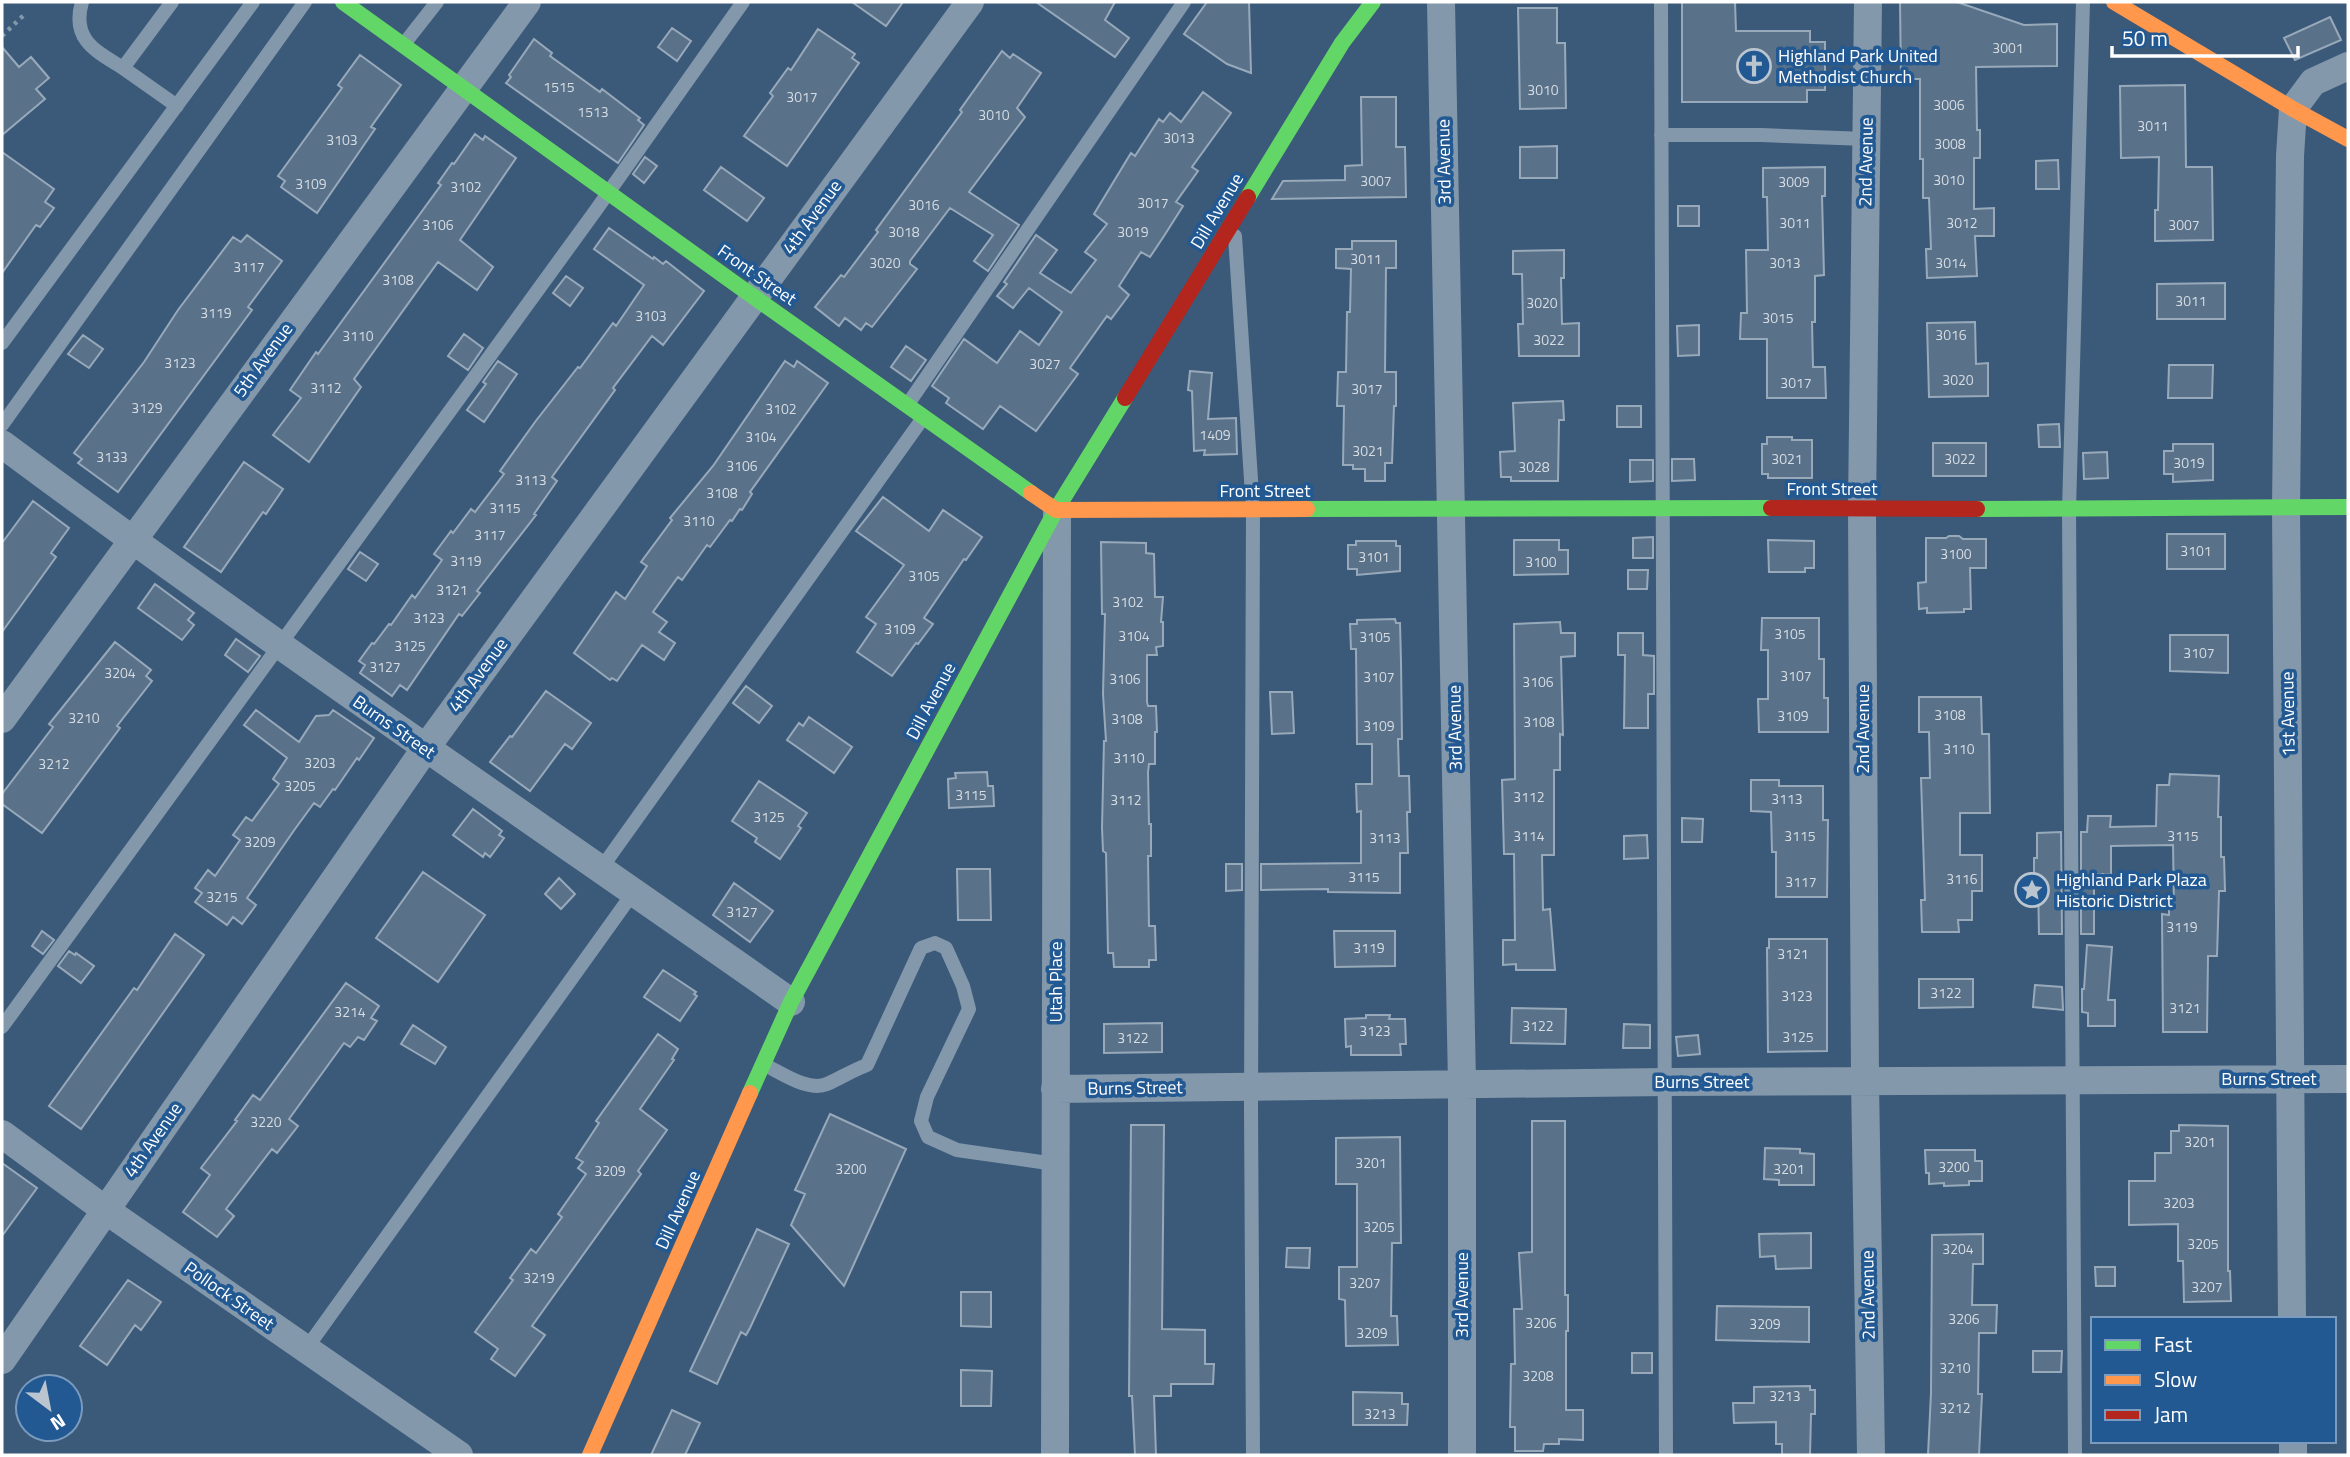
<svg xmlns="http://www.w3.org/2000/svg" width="2350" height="1457" font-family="'Titillium Web',sans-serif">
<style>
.building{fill:#59728a;stroke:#98a9ba;stroke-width:2}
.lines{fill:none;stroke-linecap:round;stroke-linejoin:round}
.path{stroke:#8498ab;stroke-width:4.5;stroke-dasharray:3.5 5;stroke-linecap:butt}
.lane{stroke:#8498ab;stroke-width:14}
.street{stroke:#8498ab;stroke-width:28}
.fast{stroke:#63d668;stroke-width:16}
.slow{stroke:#ff974d;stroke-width:16}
.jam{stroke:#b3261e;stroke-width:16}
.labels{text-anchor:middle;stroke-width:7;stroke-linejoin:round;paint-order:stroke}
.number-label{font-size:14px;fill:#d6dce2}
.poi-label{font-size:18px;fill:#fff;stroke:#225992;text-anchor:start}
.street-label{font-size:18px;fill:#fff;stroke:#225992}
</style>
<rect width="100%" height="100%" fill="#3b5a79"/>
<path class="building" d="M852 2H903L886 26Z
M1036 2H1115L1105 20 1129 38 1115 57Z
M1207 2H1249L1251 73 1227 64 1184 34Z
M1682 2H1735L1736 31H1810V42H1825V90H1807V102H1682Z
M1900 2H1957L2024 25 2057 24V66L1976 67 1977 130H1980V158H1974V209L1994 208V236H1975L1977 276 1927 278 1926 249H1931L1929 198H1923V159H1920V79H1901Z
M1518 8H1557V43H1565L1566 108 1520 109Z
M2330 17 2341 40 2295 60 2284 38Z
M672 28 691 41 677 61 658 47Z
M818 29 855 54 852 58 859 63 787 166 744 136 773 96 770 93 788 68 791 70Z
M534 39 552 53 550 56 600 92 602 89 640 118 638 120 644 125 618 163 506 83 511 77 509 75Z
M2 47 19 67 31 57 49 78 36 89 45 99 2 135Z
M1002 51 1010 58 1013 54 1041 73 1017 108 1025 117 969 192 1019 225 988 271 974 261 993 235 950 208 910 261V264L917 269 872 327 866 323 861 330 845 318 839 326 815 307 841 275 844 277 878 232 876 230 962 112 960 110Z
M360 55 401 85 371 127 375 129 317 213 281 187 285 181 278 176 342 88 338 85Z
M2185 85 2186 167H2212L2213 240 2155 241V210H2158L2159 157 2121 158 2120 86Z
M1203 92 1231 113 1192 167 1198 171 1176 202 1183 206 1164 236 1150 257 1141 252 1119 286 1129 295 1111 319 1107 316 1070 368 1078 374 1036 431 1000 406 983 429 946 403 949 398 932 386 964 339 997 363 1020 331 1039 345 1062 312 1029 288 1013 308 997 296 1007 284 1004 282 1036 235 1057 250 1040 273 1071 293 1096 260 1085 252 1107 224 1094 214 1131 153 1135 156 1159 119 1163 122 1170 113 1181 122Z
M1361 97H1396V147H1405L1406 197 1272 199 1283 181 1345 180V166L1362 165Z
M475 134 483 140 485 136 516 158 460 240 493 267 477 290 438 262 354 379 361 387 309 462 273 435 301 398 290 390 316 352 318 354 441 185 438 183 452 163 454 164Z
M1557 146V178H1520V147Z
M2 152 54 189 45 202 54 208 40 227 36 225 2 273Z
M645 157 657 166 644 183 633 174Z
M2058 160 2059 189H2036V161Z
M721 167 764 198 747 221 704 190Z
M1825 167V196H1822L1824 275 1815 276V322H1812L1813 367H1825L1826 398H1767V339H1740L1741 313H1747L1746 250H1768L1767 197H1763V168Z
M1678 206H1699V226H1678Z
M609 228 653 259 654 257 663 264 666 261 704 291 663 345 652 336 613 388 615 390 552 477 557 481 534 514 536 515 477 591 480 593 462 616 459 614 407 690 400 685 392 696 360 673 365 665 359 661 372 643 374 644 389 624 391 625 412 595 415 598 442 560 434 554 451 531 453 533 471 509 475 512 504 474 500 471 535 422 578 367 580 368 613 323 616 326 644 285 594 249Z
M247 235 282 261 248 307 252 310 118 492 78 463 82 459 74 453 144 362 178 310 233 237 241 242Z
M1352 241H1396V268H1386L1385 372H1396V406H1394L1392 463H1385V481H1365V469H1353V465H1343L1344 406H1337L1338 372H1346L1347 312H1350L1351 269 1336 268V249H1352Z
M1564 250V278H1561L1562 324 1579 323V356H1519L1518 324H1523L1522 274H1513V251Z
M566 276 583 288 570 306 553 293Z
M2225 283V319H2157V284Z
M1975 322 1976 364 1988 363V396L1929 397 1927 323Z
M1699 325V355L1678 356 1677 326Z
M464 334 483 348 468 370 448 356Z
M83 335 103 349 89 368 68 354Z
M906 346 926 360 911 381 891 367Z
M498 361 517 374 484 422 467 410 486 384 483 382Z
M785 361 794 367 797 361 828 383 750 492 752 494 742 510 740 509 732 521 730 520 710 547 707 545 682 580 678 577 653 612 667 622 659 632 675 643 664 660 642 645 617 681 612 678 610 680 574 653 616 592 625 599 647 566 641 562 672 520 670 518 713 466Z
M2169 365H2213L2212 398H2168Z
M1190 371 1212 373 1208 419 1236 418 1237 454 1204 455 1205 450 1194 451 1192 391 1188 390Z
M1563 401 1564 420H1559L1558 481H1511V477H1501L1500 452 1515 451 1513 403Z
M1617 406H1641V427H1617Z
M2059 424 2060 447H2039L2038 425Z
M1767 437H1792V440H1812V478H1768V474H1762V444H1767Z
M1933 443H1986V476H1933Z
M2173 444H2213V480L2173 482V474H2164V451H2173Z
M2107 452 2108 478 2084 479 2083 453Z
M1672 459H1694L1695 480 1672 481Z
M1630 460H1653V481L1630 482Z
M244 462 283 489 266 514 263 512 221 572 184 547Z
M883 497 929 531 943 510 982 537 966 560 964 559 924 618 933 624 918 644 916 643 892 676 857 652 876 624 866 617 904 565 856 531Z
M33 501 69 528 51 553 56 557 2 632V543Z
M2167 534H2225V569H2167Z
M1949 536H1959L1963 539H1986V568H1970L1971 609H1964V612L1927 613V608L1919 609 1918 583 1926 582V538H1946Z
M1653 537V558H1633V538Z
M1514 540H1559V550H1568V574L1514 575Z
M1768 540 1814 541V568H1805V572H1769Z
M1356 541H1396V546H1400V571L1357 575V569H1348V545H1356Z
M1101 542 1146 543V553L1154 554 1155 597H1163L1161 622H1163V646L1156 647 1157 655H1147V702L1148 706H1156L1157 732H1155V764H1149L1148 772 1149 824H1151V856H1148L1149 926H1155L1156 960H1149V967H1114L1113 953H1108L1106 853 1103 851 1102 828 1104 741H1106L1103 694 1105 614H1102Z
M360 552 378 564 366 581 348 569Z
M1628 570H1648L1647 589H1628Z
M155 584 194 613 188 620 194 625 182 640 138 608Z
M1762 618H1819V659H1824V698H1828V732H1759L1758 699H1768V650H1761Z
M1395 619 1396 623H1400L1401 662 1402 739H1398L1399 776H1409L1410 812H1407L1408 853H1400V893L1328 892V889L1261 890V864L1361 863V811L1357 812 1356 784H1372V744H1357L1356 649H1351L1350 624H1357V620Z
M1560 622 1561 633H1575V656L1561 657 1563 735 1560 734V770H1554V855H1542L1543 910 1550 909 1555 970H1516V964L1503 965V940H1515L1514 854H1504L1502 780 1515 779 1514 624Z
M1618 633H1643V655L1654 656V694H1648V728H1624L1625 655H1618Z
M2170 635H2228V673L2170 671Z
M236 639 260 656 248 672 225 655Z
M115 642 151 670 146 676 152 681 117 726 120 728 42 833 2 804V794L53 727 49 724Z
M746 686 772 706 759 723 733 703Z
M546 691 591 723 572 749 565 744 530 791 490 762 510 736 512 737Z
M1270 692H1292L1294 733 1272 734Z
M1919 697H1981L1982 734H1989L1990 813H1960V855H1982V891H1972V920H1958L1959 932H1922L1921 900H1925L1921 778H1930L1929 732H1919Z
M256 710 299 742 316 716 329 715 333 710 374 738 359 760 357 758 335 790 333 789 320 807 314 803 295 829 247 898 256 905 242 924 233 917 227 925 195 902 202 893 195 888 208 870 215 876 240 840 233 835 246 817 252 821 279 784 273 779 287 758 244 725Z
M809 717 852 747 834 773 787 740 799 723 803 726Z
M987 772 988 786H993L994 806 949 808 948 779 956 778 955 773Z
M2170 774 2219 776 2218 817H2221V857H2224L2225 891H2219L2217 956H2208L2207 1032H2163L2162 914 2169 915V909H2174L2173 845 2111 846V874H2094V934H2081V832H2087L2088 816H2111L2110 827 2156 826 2157 785H2169Z
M1751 780H1779V786H1823V820H1828L1827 897H1776V852H1772L1771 812 1751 811Z
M759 781 807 813 798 826 801 828 780 859 755 842 757 838 732 821Z
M473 809 502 831 499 835 504 838 490 857 485 853 483 857 453 835Z
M1682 818 1703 819 1702 842H1682Z
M2061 832 2062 934H2039L2038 882H2034V858H2037V833Z
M1647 835 1648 858 1624 859V836Z
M1226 864H1242V890L1226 891Z
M957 869H990L991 920H958Z
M423 872 485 915 438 982 376 938Z
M559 878 575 894 561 909 545 894Z
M734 883 773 911 750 942 713 915Z
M42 931 54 940 43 954 32 946Z
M1334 931H1395V966L1335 967Z
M175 934 204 955 81 1129 49 1106 134 988 137 990Z
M1769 939H1827V1051L1768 1052 1767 948H1769Z
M2087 945 2112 947 2108 1000H2115V1026H2088V1013L2082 1012V989H2084Z
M69 951 75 955 76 953 94 966 81 983 58 966Z
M663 970 696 992 694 994 697 996 680 1021 644 997Z
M1919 979H1973V1007L1919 1008Z
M346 983 379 1006 371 1018 377 1021 364 1040 358 1037 350 1047 344 1043 289 1119 298 1126 277 1153 272 1149 226 1209 234 1216 217 1237 183 1212 210 1175 201 1168 237 1121 235 1120 253 1095 260 1100Z
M2035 985 2062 987 2063 1010 2033 1007Z
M1512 1008 1566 1009 1565 1044 1511 1043Z
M1366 1015H1390L1389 1019H1405L1406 1044H1400L1401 1055H1351V1046L1346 1047 1345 1019 1366 1018Z
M1162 1023V1052L1104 1053V1024Z
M1624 1024 1650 1025V1048H1623Z
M413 1025 446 1047 435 1064 401 1044Z
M658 1034 678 1049 672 1059 674 1060 640 1109 667 1130 638 1171 641 1174 532 1326 545 1335 515 1376 491 1359 498 1349 475 1332 513 1280 510 1278 531 1249 536 1253 562 1217 558 1214 586 1174 578 1168 583 1162 576 1158 599 1123 596 1121Z
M1698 1035 1700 1054 1678 1056 1676 1037Z
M830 1114 906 1149 844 1286 791 1225 805 1194 795 1190Z
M1532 1121H1565V1295H1568V1331H1566V1410H1583V1440L1559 1439V1444H1544L1543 1451H1515V1427H1510L1511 1364H1515L1514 1309H1522L1519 1253 1532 1252Z
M1131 1125H1164L1162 1329 1205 1330V1364H1214L1213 1384H1171V1396H1154L1156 1455H1135L1132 1396H1129Z
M2179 1125 2228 1126V1271H2230L2231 1301 2184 1302 2183 1261H2178V1224L2129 1225V1181H2155V1153H2171V1131H2179Z
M1400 1137 1401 1243H1392L1391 1316H1397L1398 1345 1346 1346 1345 1300 1339 1299V1267H1357V1184H1336V1138Z
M1765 1148 1800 1149V1153L1814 1154V1185H1779V1180L1764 1179Z
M1925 1150H1975V1161H1982V1181H1969V1185L1944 1186V1183L1929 1184V1173H1926Z
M2 1163 37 1188 2 1236Z
M757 1229 789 1244 750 1328 746 1335 741 1332 717 1384 690 1371Z
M1811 1233V1268L1776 1269 1775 1256 1760 1257 1759 1234Z
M1983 1234V1264H1973L1972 1305H1997L1996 1333H1979L1978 1394H1982L1979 1455H1928L1931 1393 1932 1235Z
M1287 1248H1310L1309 1268 1286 1267Z
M2095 1267H2115V1286H2096Z
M128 1280 161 1302 141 1330 135 1325 107 1365 80 1346Z
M961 1292H991V1327L961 1326Z
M1717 1306 1809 1307V1342L1716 1340Z
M2033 1351H2062L2061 1372H2033Z
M1632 1353H1652V1373H1632Z
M961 1370 992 1371 991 1406H961Z
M1810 1386V1390H1815V1414H1811L1810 1455H1782V1444H1776V1422L1734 1423 1733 1403H1754V1387Z
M1353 1392 1402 1393V1404H1408L1407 1425H1353Z
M672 1410 700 1423 685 1455H651Z"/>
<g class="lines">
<path class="path" d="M2 36 26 13"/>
<path class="lane" d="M82 2C71 40 96 51 123 68
M172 2 123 68 177 106
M1661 2 1666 1455
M404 44 437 2
M1661 135H1761L1866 139
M1235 236 1253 510 1251 1108 1253 1455
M2 343 253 2
M908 404 1184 2
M2 425 305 2
M600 870 923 418
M2 1027 596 210 743 2
M765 1065C782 1073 808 1092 827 1084 841 1078 853 1070 867 1065L921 948 935 943 946 948 963 986 969 1009 927 1097 921 1121 928 1137 957 1150 1055 1164
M306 1349 633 893
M2075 1455 2069 510 2083 2"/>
<path class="street" d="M1441 2 1462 1084V1455
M1868 2 1862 508 1865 1081 1871 1455
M2 444C260 636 527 817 791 1002
M2 719 527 2
M1055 1089 1666 1082 2348 1079
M2 1134 104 1209 459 1455
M2292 1319 2286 508 2290 156 2293 109 2313 82 2348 66
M2 1360 425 749 970 2
M2293 1441V1455
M1055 1455 1057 512"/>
<path class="fast" d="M343 2 737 285 1031 493
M1248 197 1342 43 1373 2
M1307 509 1771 508
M1977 509 2348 507
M750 1093 791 1002 1056 510 1125 398"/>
<path class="slow" d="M2114 2 2293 109 2348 139
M1031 493 1056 510 1307 509
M590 1455 750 1093"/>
<path class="jam" d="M1125 398 1248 197
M1771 508 1977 509"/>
</g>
<defs>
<g id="church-ring" transform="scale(1.75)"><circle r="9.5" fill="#225992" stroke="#bac5d0" stroke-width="1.5"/><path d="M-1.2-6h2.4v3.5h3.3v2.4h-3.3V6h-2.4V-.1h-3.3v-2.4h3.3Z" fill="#bac5d0"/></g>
<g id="sight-ring" transform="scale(1.75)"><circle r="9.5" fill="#225992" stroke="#bac5d0" stroke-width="1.5"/><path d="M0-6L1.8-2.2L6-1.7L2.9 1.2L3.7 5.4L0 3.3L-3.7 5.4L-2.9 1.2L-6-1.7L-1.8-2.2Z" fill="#bac5d0"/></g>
</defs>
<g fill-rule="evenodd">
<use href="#church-ring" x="1754" y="66"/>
<use href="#sight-ring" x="2032" y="890"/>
</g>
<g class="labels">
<g class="number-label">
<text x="2008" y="53">3001</text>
<text x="559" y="92">1515</text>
<text x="1543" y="95">3010</text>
<text x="802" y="102">3017</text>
<text x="1949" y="110">3006</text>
<text x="593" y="117">1513</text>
<text x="994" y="120">3010</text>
<text x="2153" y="131">3011</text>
<text x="1179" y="143">3013</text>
<text x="342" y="145">3103</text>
<text x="1950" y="149">3008</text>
<text x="1949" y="185">3010</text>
<text x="1376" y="186">3007</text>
<text x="1794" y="187">3009</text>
<text x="311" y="189">3109</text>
<text x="466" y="192">3102</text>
<text x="1153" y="208">3017</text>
<text x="924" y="210">3016</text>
<text x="1795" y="228">3011</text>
<text x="1962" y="228">3012</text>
<text x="438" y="230">3106</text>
<text x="2184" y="230">3007</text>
<text x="904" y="237">3018</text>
<text x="1133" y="237">3019</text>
<text x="1366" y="264">3011</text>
<text x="885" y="268">3020</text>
<text x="1785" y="268">3013</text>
<text x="1951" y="268">3014</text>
<text x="249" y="272">3117</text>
<text x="398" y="285">3108</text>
<text x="2191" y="306">3011</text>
<text x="1542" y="308">3020</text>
<text x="216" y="318">3119</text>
<text x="651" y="321">3103</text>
<text x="1778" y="323">3015</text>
<text x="1951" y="340">3016</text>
<text x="358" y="341">3110</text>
<text x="1549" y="345">3022</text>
<text x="180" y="368">3123</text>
<text x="1045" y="369">3027</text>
<text x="1958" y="385">3020</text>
<text x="1796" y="388">3017</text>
<text x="326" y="393">3112</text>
<text x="1367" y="394">3017</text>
<text x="147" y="413">3129</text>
<text x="781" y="414">3102</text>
<text x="1215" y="440">1409</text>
<text x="761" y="442">3104</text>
<text x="1368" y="456">3021</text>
<text x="112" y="462">3133</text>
<text x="1787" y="464">3021</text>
<text x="1960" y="464">3022</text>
<text x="2189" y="468">3019</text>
<text x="742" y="471">3106</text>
<text x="1534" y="472">3028</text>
<text x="531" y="485">3113</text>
<text x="722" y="498">3108</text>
<text x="505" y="513">3115</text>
<text x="699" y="526">3110</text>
<text x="490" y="540">3117</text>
<text x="2196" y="556">3101</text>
<text x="1956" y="559">3100</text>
<text x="1374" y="562">3101</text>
<text x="466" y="566">3119</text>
<text x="1541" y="567">3100</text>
<text x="924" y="581">3105</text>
<text x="452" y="595">3121</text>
<text x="1128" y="607">3102</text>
<text x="429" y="623">3123</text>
<text x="900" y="634">3109</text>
<text x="1790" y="639">3105</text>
<text x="1134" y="641">3104</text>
<text x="1375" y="642">3105</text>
<text x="410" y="651">3125</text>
<text x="2199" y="658">3107</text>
<text x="385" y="672">3127</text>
<text x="120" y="678">3204</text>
<text x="1796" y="681">3107</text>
<text x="1379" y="682">3107</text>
<text x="1125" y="684">3106</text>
<text x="1538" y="687">3106</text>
<text x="1950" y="720">3108</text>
<text x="1793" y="721">3109</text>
<text x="84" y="723">3210</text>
<text x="1127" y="724">3108</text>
<text x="1539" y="727">3108</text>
<text x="1379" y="731">3109</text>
<text x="1959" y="754">3110</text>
<text x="1129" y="763">3110</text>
<text x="320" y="768">3203</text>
<text x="54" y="769">3212</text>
<text x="300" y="791">3205</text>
<text x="971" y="800">3115</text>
<text x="1529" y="802">3112</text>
<text x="1787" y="804">3113</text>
<text x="1126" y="805">3112</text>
<text x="769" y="822">3125</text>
<text x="1529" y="841">3114</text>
<text x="1800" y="841">3115</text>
<text x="2183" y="841">3115</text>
<text x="1385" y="843">3113</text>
<text x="260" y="847">3209</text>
<text x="1364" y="882">3115</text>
<text x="1962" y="884">3116</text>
<text x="1801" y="887">3117</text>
<text x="222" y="902">3215</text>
<text x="742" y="917">3127</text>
<text x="2182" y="932">3119</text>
<text x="1369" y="953">3119</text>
<text x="1793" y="959">3121</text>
<text x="1946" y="998">3122</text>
<text x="1797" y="1001">3123</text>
<text x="2185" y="1013">3121</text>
<text x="350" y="1017">3214</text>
<text x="1538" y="1031">3122</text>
<text x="1375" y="1036">3123</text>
<text x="1798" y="1042">3125</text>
<text x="1133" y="1043">3122</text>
<text x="266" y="1127">3220</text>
<text x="2200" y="1147">3201</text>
<text x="1371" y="1168">3201</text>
<text x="1954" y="1172">3200</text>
<text x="851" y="1174">3200</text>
<text x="1789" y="1174">3201</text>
<text x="610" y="1176">3209</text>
<text x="2179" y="1208">3203</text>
<text x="1379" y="1232">3205</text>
<text x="2203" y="1249">3205</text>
<text x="1958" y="1254">3204</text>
<text x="539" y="1283">3219</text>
<text x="1365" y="1288">3207</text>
<text x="2207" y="1292">3207</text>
<text x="1964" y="1324">3206</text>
<text x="1541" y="1328">3206</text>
<text x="1765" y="1329">3209</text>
<text x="1372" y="1338">3209</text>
<text x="1955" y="1373">3210</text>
<text x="1538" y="1381">3208</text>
<text x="1785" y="1401">3213</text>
<text x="1955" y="1413">3212</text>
<text x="1380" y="1419">3213</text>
</g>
<g class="poi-label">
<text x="1778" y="62">Highland Park United<tspan x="1778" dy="21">Methodist Church</tspan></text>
<text x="2056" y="886">Highland Park Plaza<tspan x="2056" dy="21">Historic District</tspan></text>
</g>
<g class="street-label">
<text transform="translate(1444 162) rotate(-91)" y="6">3rd Avenue</text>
<text transform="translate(1866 162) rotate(-89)" y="6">2nd Avenue</text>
<text transform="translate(1217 211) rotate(-59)" y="6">Dill Avenue</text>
<text transform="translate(812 217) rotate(-54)" y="6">4th Avenue</text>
<text transform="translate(757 275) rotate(35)" y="6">Front Street</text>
<text transform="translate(263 360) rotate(-54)" y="6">5th Avenue</text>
<text x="1832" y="495">Front Street</text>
<text x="1265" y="497">Front Street</text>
<text transform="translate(478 675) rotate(-54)" y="6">4th Avenue</text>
<text transform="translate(931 701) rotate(-62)" y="6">Dill Avenue</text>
<text transform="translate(2288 714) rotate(-91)" y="6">1st Avenue</text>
<text transform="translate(394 727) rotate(35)" y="6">Burns Street</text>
<text transform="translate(1455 728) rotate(-91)" y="6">3rd Avenue</text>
<text transform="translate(1863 729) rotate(-90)" y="6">2nd Avenue</text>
<text transform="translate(1056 982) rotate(-90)" y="6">Utah Place</text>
<text x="2269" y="1085">Burns Street</text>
<text x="1702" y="1088">Burns Street</text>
<text transform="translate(1135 1088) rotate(-1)" y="6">Burns Street</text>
<text transform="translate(153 1140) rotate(-55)" y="6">4th Avenue</text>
<text transform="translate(678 1210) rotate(-66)" y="6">Dill Avenue</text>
<text transform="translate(1462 1295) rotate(-90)" y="6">3rd Avenue</text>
<text transform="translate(1868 1295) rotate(-91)" y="6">2nd Avenue</text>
<text transform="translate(229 1296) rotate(35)" y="6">Pollock Street</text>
</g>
</g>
<rect width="2350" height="1457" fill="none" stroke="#ffffff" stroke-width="7"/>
<rect x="2091" y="1317" width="245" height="126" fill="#225992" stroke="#7a9bbe" stroke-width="2"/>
<rect x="2105" y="1340" width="35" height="10" fill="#63d668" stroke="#7a9bbe" stroke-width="2"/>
<text x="2154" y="1352" font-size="21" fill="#ffffff">Fast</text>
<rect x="2105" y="1375" width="35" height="10" fill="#ff974d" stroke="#7a9bbe" stroke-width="2"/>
<text x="2154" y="1387" font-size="21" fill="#ffffff">Slow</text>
<rect x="2105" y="1410" width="35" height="10" fill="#b3261e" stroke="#7a9bbe" stroke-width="2"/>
<text x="2154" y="1422" font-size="21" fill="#ffffff">Jam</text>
<g transform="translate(49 1408) rotate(148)"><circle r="33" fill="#225992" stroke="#7a9bbe" stroke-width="2"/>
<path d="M0-5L12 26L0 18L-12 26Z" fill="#bac5d0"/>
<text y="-10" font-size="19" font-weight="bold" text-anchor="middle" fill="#ffffff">N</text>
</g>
<path d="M2112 46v10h186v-10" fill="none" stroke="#ffffff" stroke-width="3.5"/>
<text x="2122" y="46" font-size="21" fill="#ffffff" stroke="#225992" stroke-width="5" paint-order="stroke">50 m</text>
</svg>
